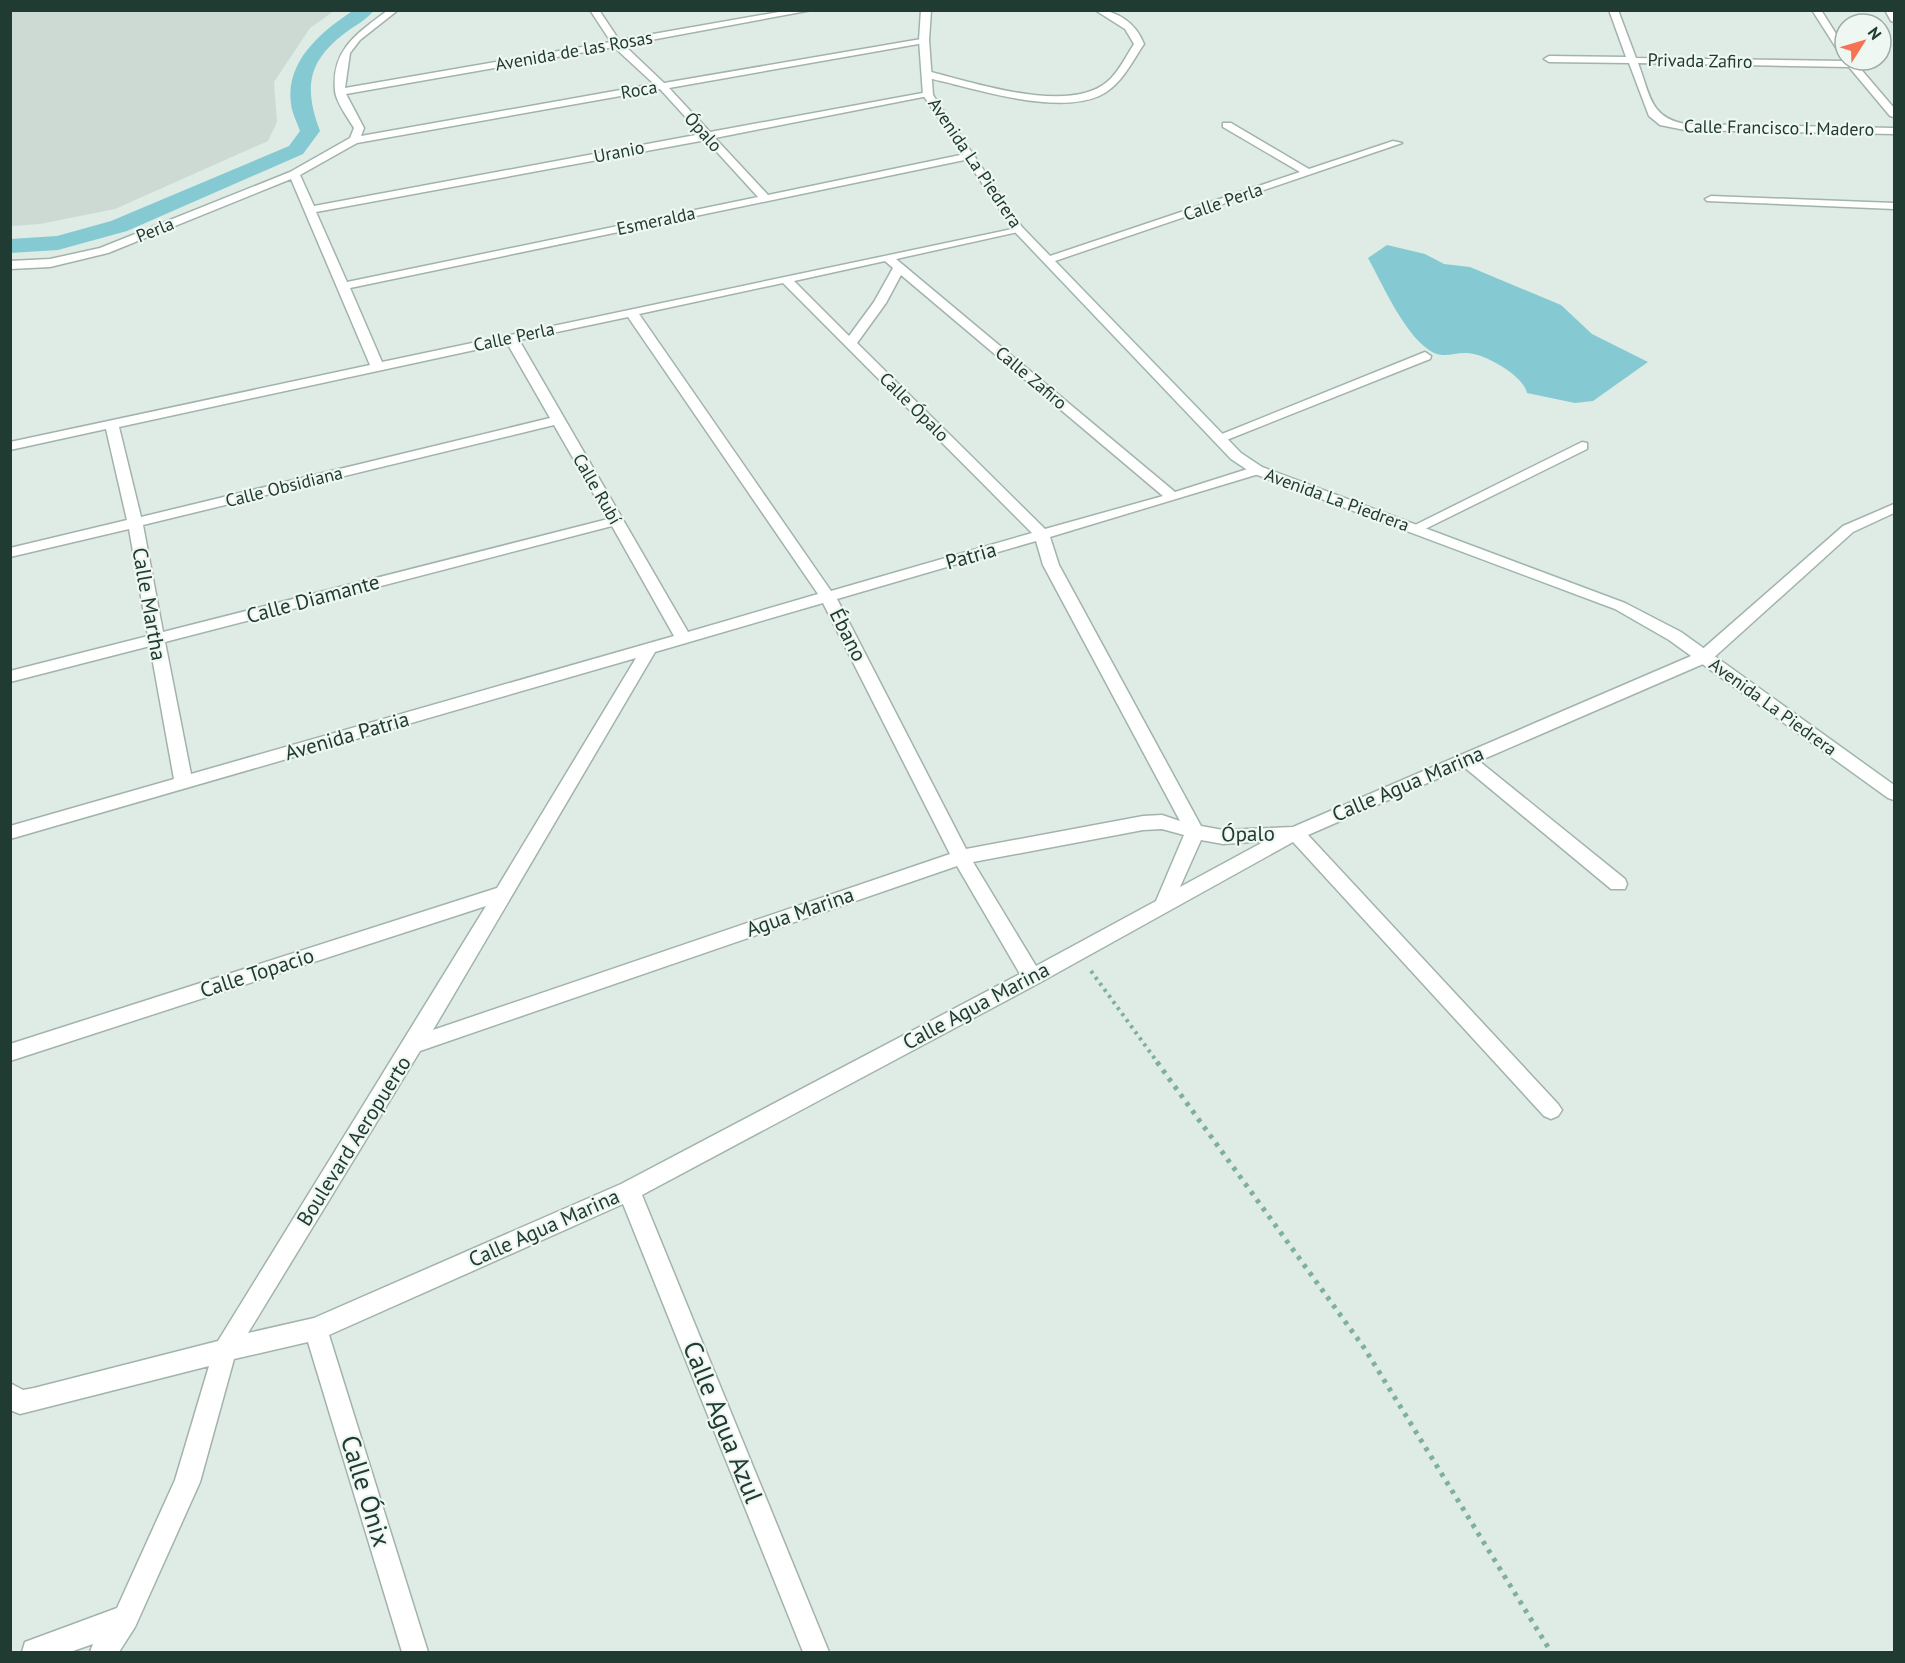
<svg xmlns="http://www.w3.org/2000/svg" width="1905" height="1663" font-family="'PT Sans',sans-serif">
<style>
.built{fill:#cddad4}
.water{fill:#85cad2}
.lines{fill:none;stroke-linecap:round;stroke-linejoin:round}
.canal{fill:#85cad2;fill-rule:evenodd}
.street-casing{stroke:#a2b3ac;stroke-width:3}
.secondary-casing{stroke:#9eb7ac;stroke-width:3}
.path-far1{stroke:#7faf9d;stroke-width:4;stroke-dasharray:3 4.5;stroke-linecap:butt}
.path{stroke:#7faf9d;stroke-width:5;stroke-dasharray:4 6;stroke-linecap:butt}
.street{fill:#fff;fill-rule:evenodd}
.secondary{fill:#fff;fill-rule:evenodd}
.labels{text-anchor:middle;stroke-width:4.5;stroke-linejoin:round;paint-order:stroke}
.far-street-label{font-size:18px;fill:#203b32;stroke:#eff7f3}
.street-label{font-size:21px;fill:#203b32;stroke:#eff7f3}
.near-street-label{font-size:26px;fill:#203b32;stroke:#eff7f3}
</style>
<rect width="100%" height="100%" fill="#dfebe5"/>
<path class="built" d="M11 10H334V11L310 28 274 82 277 122 268 141 115 209 40 224 11 226Z"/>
<path class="water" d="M1387 245 1425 254 1444 264 1470 267 1561 305 1592 334 1648 362 1593 401 1575 403 1527 393C1524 376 1485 354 1468 353 1453 352 1443 360 1429 350 1403 332 1383 285 1368 258Z"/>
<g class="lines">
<path class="canal" d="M354 10H374C367 20 354 26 345 33 307 62 304 88 320 131L303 154 127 231 58 250 10 253V239L57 236 111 221 289 146 300 131C297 122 292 113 291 104 285 61 322 31 354 10Z"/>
<g class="street-casing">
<path id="street" d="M388 10H398L360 40 350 53 345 88 611 42 590 10H599L619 40 790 10H812L624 45 664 83 927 38 929 40 924 43 669 88 710 132 928 92 933 95 715 138 768 195 970 153 975 156 974 158 350 288 382 362 1022 227V231L896 259 1175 492 1257 466 1264 470 1262 473 1050 537 1059 565 1201 826 1223 830 1293 827 1698 653 1843 526 1894 504V513L1853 532 1710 661 1479 761 1625 879 1627 884 1625 889H1611L1464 767 1308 835 1558 1104 1562 1110 1558 1116 1551 1119 1544 1116 1293 842 1039 983 642 1195 829 1652H803L623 1204 329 1335 428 1652H402L308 1342 234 1359 200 1482 135 1627 119 1652H90L93 1644 70 1652H22L25 1642 117 1608 175 1480 209 1366 20 1414 10 1410V1383L23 1390 34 1388 218 1341 486 906 10 1061V1044L497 888 636 658 10 839V826L174 779 150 646 10 682V671L148 636 129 529 10 557V548L127 520 106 429 10 450V442L370 365 291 179 108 253 50 267 10 269V261L50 259 100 248 290 172 350 138 354 128C348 118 336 102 335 91 331 49 358 33 388 10ZM614 47 654 84 361 136 364 128 346 94ZM660 89 701 134 314 206 300 175 357 143ZM706 140 758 197 347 282 316 212ZM885 261 893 268 874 302 849 336 794 281ZM901 275 1163 496 1045 529 857 343 886 303ZM783 283 1032 533 831 591 639 314ZM628 317 818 594 688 632 519 340ZM507 343 550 418 141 517 119 427ZM554 425 608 519 163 632 143 525ZM612 526 674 636 191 774 165 642ZM1036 541 1043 565 1180 821 1162 815 1143 816 966 849 837 599ZM823 603 950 854 433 1030 655 652ZM1162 829 1184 835 1156 901 1036 966 973 862 1143 830ZM1201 840 1223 844 1265 841 1180 887ZM957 866 1020 974 621 1184 314 1318 248 1333 420 1051Z
M1095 10C1117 10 1136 23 1144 44 1131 63 1121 86 1099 96 1060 113 992 94 953 84 943 81 930 80 922 74L927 71C972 82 1068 115 1107 82 1119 72 1126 56 1134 44L1125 29Z
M1609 10H1618L1636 58 1844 61 1845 58 1842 57 1812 10H1821L1845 48V60H1853L1894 108V117L1890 116 1849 67 1638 63C1650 94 1649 117 1685 124L1894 128V134L1685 130 1660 125 1649 116 1629 63 1549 62 1544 59 1549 56 1626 57Z
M1885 10H1894V22L1891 21Z
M1223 123H1231L1309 169 1393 141 1402 143 1052 262H1044V258L1300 172 1223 127Z
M1711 196 1894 203V209L1707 201 1705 199Z
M1425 352 1431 356 1430 359 1224 441H1214L1212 438Z
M1582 442 1587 443V449L1419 532 1414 533 1407 529Z"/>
</g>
<g class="secondary-casing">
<path id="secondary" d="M921 10H931L929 40 933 95 1022 227 1241 453 1262 467 1625 603 1681 632 1894 785V800L1888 798 1669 640 1615 609 1252 473 1231 459 1014 231 923 95 919 40Z"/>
</g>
<path class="path-far1" d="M1091 971 1158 1063"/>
<path class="path" d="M1157 1062 1365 1349 1551 1652"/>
<use href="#street" class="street"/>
<use href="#secondary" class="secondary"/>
</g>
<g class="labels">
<g class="far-street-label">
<text transform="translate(574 51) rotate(-10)" y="6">Avenida de las Rosas</text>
<text transform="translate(1700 61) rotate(1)" y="6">Privada Zafiro</text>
<text transform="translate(639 90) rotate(-10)" y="6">Roca</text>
<text transform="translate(1779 128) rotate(1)" y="6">Calle Francisco I. Madero</text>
<text transform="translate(703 132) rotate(48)" y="6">Ópalo</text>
<text transform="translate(619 152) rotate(-11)" y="6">Uranio</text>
<text transform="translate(975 163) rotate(56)" y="6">Avenida La Piedrera</text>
<text transform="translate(1223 202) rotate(-19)" y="6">Calle Perla</text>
<text transform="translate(656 221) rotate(-12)" y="6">Esmeralda</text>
<text transform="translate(155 230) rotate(-22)" y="6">Perla</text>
<text transform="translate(514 337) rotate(-12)" y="6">Calle Perla</text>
<text transform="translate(1031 378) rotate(40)" y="6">Calle Zafiro</text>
<text transform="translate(914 407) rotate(45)" y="6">Calle Ópalo</text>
<text transform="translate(284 487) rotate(-14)" y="6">Calle Obsidiana</text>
<text transform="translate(597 489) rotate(60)" y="6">Calle Rubí</text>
<text transform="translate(1337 500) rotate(20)" y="6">Avenida La Piedrera</text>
<text transform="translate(1773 707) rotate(36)" y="6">Avenida La Piedrera</text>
</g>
<g class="street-label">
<text transform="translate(971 556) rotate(-16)" y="7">Patria</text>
<text transform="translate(313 599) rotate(-15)" y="7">Calle Diamante</text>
<text transform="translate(149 604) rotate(80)" y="7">Calle Martha</text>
<text transform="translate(848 635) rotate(63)" y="7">Ébano</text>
<text transform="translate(347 736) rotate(-16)" y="7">Avenida Patria</text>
<text transform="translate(1408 784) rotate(-23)" y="7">Calle Agua Marina</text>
<text transform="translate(1248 834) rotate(-1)" y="7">Ópalo</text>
<text transform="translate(800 912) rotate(-19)" y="7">Agua Marina</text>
<text transform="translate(257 973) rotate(-18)" y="7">Calle Topacio</text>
<text transform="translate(976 1006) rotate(-28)" y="7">Calle Agua Marina</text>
<text transform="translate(354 1141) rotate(-58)" y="7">Boulevard Aeropuerto</text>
<text transform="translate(544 1228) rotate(-24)" y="7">Calle Agua Marina</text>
</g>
<g class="near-street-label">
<text transform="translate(723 1422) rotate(68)" y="9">Calle Agua Azul</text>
<text transform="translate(366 1491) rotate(73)" y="9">Calle Ónix</text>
</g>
</g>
<rect width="1905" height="1663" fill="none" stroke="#203b32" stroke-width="24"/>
<g transform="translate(1863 42) rotate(53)"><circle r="28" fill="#eff7f3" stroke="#9caca6" stroke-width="1.5"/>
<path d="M0-4.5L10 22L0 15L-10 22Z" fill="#f57253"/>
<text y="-9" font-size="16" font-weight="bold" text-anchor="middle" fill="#203b32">N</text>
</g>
</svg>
